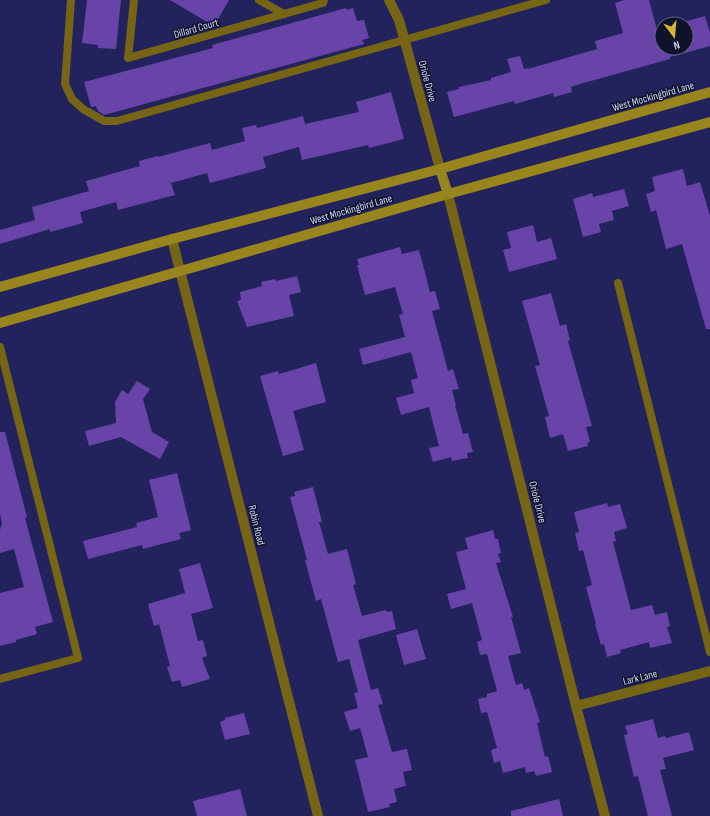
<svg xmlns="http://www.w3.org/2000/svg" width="710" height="816" font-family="'Sofia Sans Condensed',sans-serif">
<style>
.building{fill:#6843a8}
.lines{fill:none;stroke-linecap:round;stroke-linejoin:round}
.lane{stroke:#756514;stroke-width:8}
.street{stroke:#756514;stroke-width:10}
.secondary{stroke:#99851e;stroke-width:10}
.labels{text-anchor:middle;stroke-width:3;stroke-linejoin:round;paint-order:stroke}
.street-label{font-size:11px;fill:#cfd6fa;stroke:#10122b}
</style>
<rect width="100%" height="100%" fill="#22235d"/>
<path class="building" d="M87 0H121L116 49 98 48V45L82 43Z
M170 0H229L214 26Z
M624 0H649L657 30 662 28V48H686V24H677L705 16 710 33V46L670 57V59L580 84 571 87 572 92 554 97 553 93 515 104 514 101 454 117 447 92 459 89V87L491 80V78L511 72 507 59 520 56 524 69 527 68 528 69 597 49 595 41 623 33 615 3Z
M346 8 347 10 353 8 357 21 364 20 369 38 362 40 364 44 104 115 98 111 96 106 91 107 84 82 213 48 212 45Z
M391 92 404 139 369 148 368 145 302 160 299 147 263 157 266 168 210 183 207 173 171 183 175 195 118 210 116 202 80 212 83 223 50 232V229L0 244V230L35 220 32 207 89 191 86 181 140 166 139 161 158 156V157L210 143 212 150 245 141 242 128 256 125 257 128 303 116 305 124 359 112 356 102Z
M683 169 687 186 700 182 710 216V329H706L682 244 666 249 656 210 651 212 646 194 655 191 652 177Z
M624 189 629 206 612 211 614 220 599 224 601 232 583 237 573 199 592 193 593 197Z
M533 225 537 242 551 238 557 259 509 272 503 250 511 248 507 232Z
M400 247 402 254 419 250 430 292 435 291 440 309 432 311 448 371 453 369 459 389 452 390 456 405H455L463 434 468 433 473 452 467 453 468 458 452 461 451 457 433 462 429 448 439 446 429 407 401 415 396 398 414 393 411 380 418 378 411 352 363 365 359 349 405 337 399 315 403 314 395 287 365 295 357 265H359L357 259Z
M297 276 301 292 289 295 294 316 247 327 237 301 241 300 240 292 262 286 261 282 275 279 276 281Z
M551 293 560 326 566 324 570 340 568 341 592 426 586 427 590 442 587 443 588 446 568 451 563 434 550 438 545 417 549 416 535 366 540 365 522 301Z
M316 363 326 402 293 411 304 450 283 456 260 376 278 371 279 374Z
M137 381 150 389 143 399 152 432 169 442 160 459 121 437 89 446 85 431 116 423 115 402 122 390 128 394Z
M0 432H5L27 517 25 518 53 622 35 627 37 634 16 640V642L0 646V593L24 587 14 549 0 553V530L2 523 0 514Z
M177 473 191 530 179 533 181 539 143 549 142 545 88 559 83 541 137 527 136 523 158 517 149 480Z
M313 487 322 522H319L328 554 347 549 356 584 353 585 362 616 386 610 387 612 392 611 396 629 358 640 371 690 378 688 383 704 378 705 392 752 407 749 412 770 403 772 406 786 394 789 397 802 389 804 390 807 368 812 355 760 368 757 360 728 350 731 344 712 358 708 354 693 358 692 349 659 338 662 321 599 316 601 305 560H307L290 497 295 496 294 492Z
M607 503 608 507 620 504 627 528 614 532 616 541 613 542 631 610 652 605 655 615 667 612 670 626 667 627 672 643 650 648 649 642 620 650 621 653 607 657 604 644 601 645 595 624H596L586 587 592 585 583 550 579 551 575 533 579 532 574 512Z
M493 530 495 539H498L501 553 498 554 501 562 496 563 513 617H511L521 653 508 656 516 685 522 683 524 690 529 688 540 722 537 723 545 757 548 756 552 772 536 776 534 771 526 773 525 767 503 773 500 761 494 763 491 750 497 748 487 712 481 713 478 699 487 697V694L497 691 487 654 480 655 477 642 482 640 472 603 451 609 447 594 466 589 456 552 468 549 465 538Z
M200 563 213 608 191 614 198 641 203 640 207 656 202 658 210 679 182 687 180 680 172 682 167 667 170 666 159 624 154 626 148 604 185 593 179 569Z
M417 629 426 659 404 665 396 635Z
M244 713 250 734 225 740 220 722 225 720V718Z
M653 719 658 738 665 736 666 738 689 732 694 750 663 758 666 769 660 770 672 816H648L638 776 634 777 624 735 628 734 625 726Z
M240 789 247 816H197L193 801Z
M559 799 563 816H511V811Z"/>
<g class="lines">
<path class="lane" d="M71 0 65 84 72 99 83 109 104 121H117C260 81 403 41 546 0
M134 0 128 58 323 3 324 0
M259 0 284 14
M618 283 710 652
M0 347 78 658 0 679"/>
<path class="street" d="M389 0 399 20 440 169
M448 194 576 706 605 816
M172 239 318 816
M576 706 710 671"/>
<path class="secondary" d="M440 169 448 194
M0 287 172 239 440 169 710 92
M0 323 448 194 710 122"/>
</g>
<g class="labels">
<g class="street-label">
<text transform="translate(196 28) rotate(-16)" y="4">Dillard Court</text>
<text transform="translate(428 81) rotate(75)" y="4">Oriole Drive</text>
<text transform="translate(653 96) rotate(-16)" y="4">West Mockingbird Lane</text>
<text transform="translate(351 209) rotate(-16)" y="4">West Mockingbird Lane</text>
<text transform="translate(538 502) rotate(76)" y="4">Oriole Drive</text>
<text transform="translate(257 525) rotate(76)" y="4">Robin Road</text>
<text transform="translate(640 677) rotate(-14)" y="4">Lark Lane</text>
</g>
</g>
<g transform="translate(674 36) rotate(164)"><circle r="19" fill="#10122b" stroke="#5c607e"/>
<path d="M0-3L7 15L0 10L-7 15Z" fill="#d1b736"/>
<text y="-6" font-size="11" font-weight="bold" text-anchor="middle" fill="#cfd6fa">N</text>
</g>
</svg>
